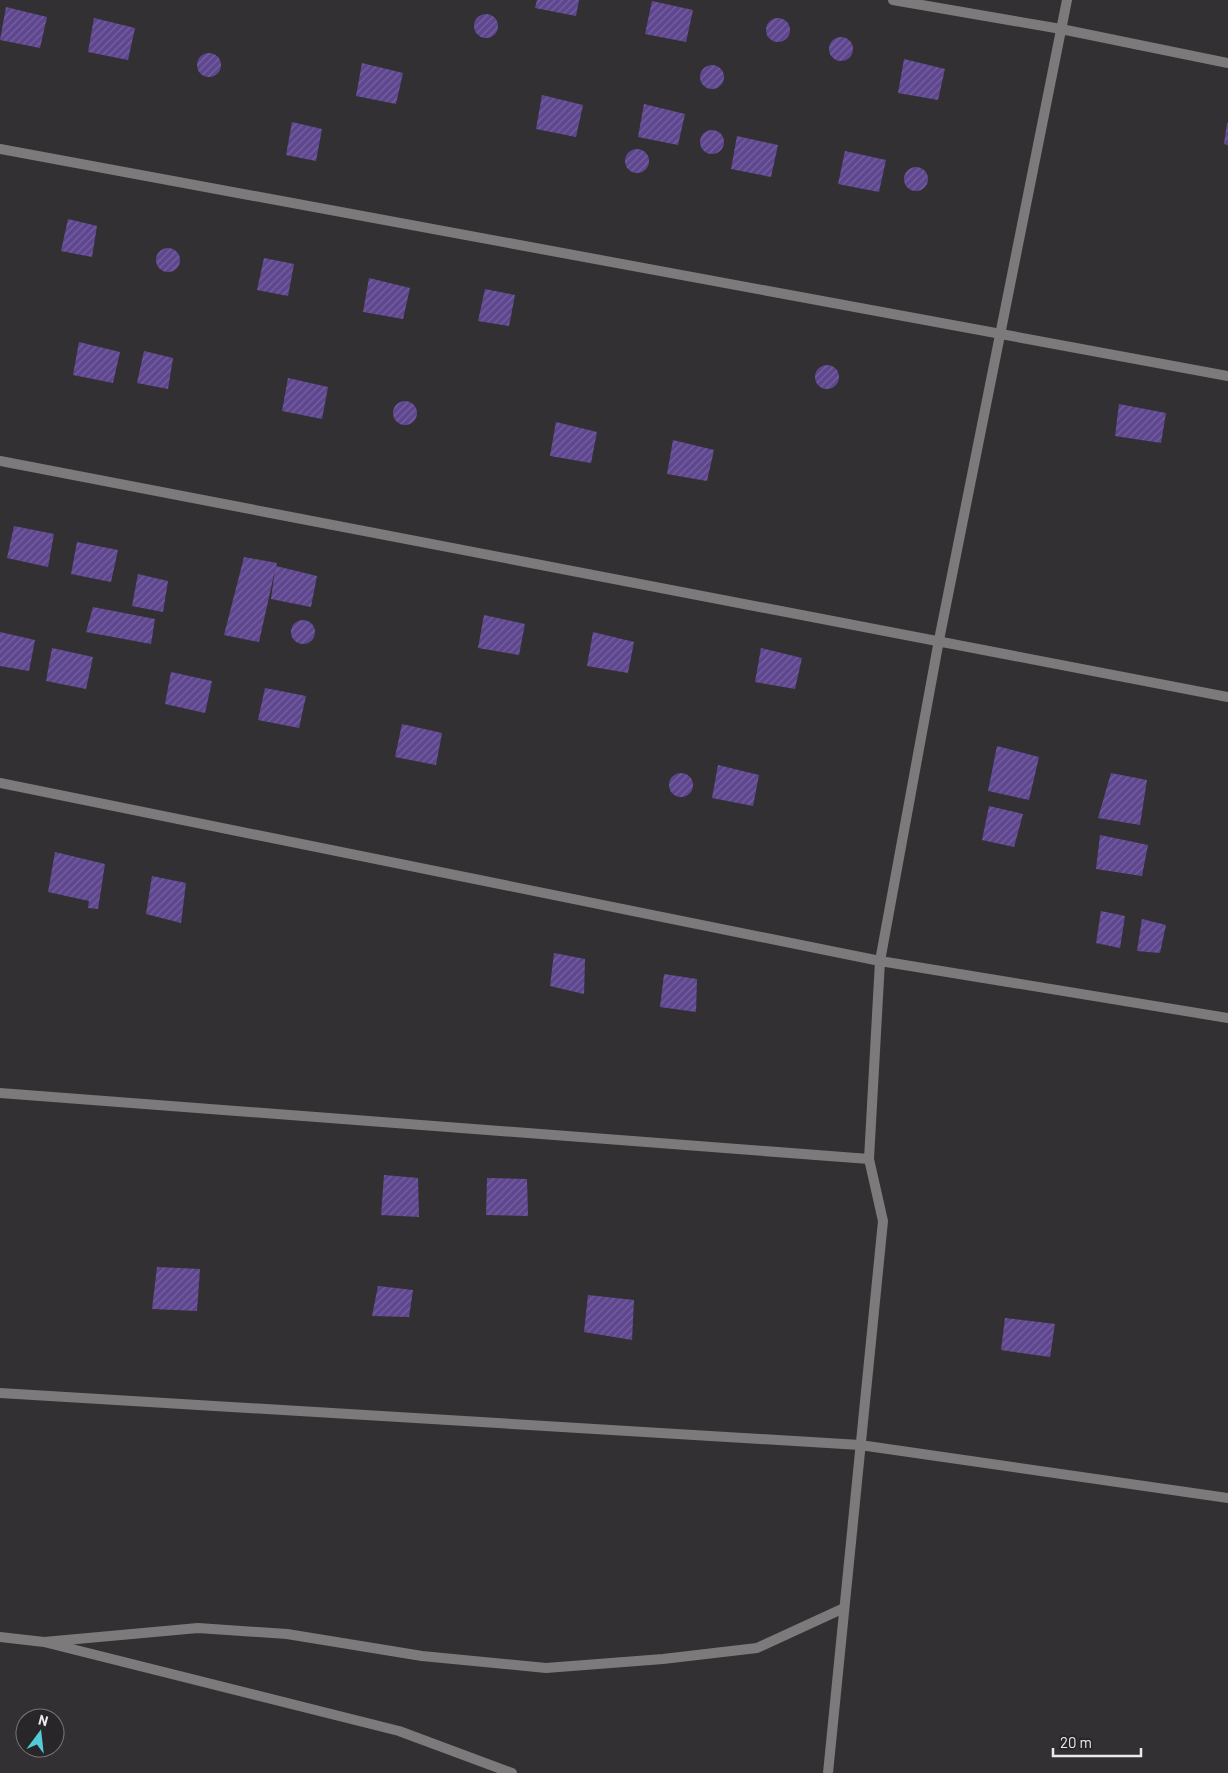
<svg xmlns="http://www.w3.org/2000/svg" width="1228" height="1773" font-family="Barlow,sans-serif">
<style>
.building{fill:url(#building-hatch)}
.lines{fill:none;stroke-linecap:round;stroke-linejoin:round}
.street{stroke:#7c7a7b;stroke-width:10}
</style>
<defs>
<pattern id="building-hatch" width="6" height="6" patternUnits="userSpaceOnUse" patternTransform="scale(1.25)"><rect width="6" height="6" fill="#5f4790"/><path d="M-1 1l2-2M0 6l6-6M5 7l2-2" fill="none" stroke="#7662a0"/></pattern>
</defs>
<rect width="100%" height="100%" fill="#323033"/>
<path class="building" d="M537 0H579L576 16 535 8Z
M652 1 693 10 686 42 645 34Z
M6 7 47 17 40 48 0 40Z
M474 26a12 12 0 1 1 24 0a12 12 0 1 1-24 0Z
M94 18 135 28 128 60 88 52Z
M766 30a12 12 0 1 1 24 0a12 12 0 1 1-24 0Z
M829 49a12 12 0 1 1 24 0a12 12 0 1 1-24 0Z
M197 65a12 12 0 1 1 24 0a12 12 0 1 1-24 0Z
M904 59 945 69 938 100 898 93Z
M362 63 403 73 396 104 356 96Z
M700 77a12 12 0 1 1 24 0a12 12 0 1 1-24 0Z
M542 95 583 105 576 137 536 129Z
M644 104 685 114 678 145 638 137Z
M292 122 322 129 316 161 286 155Z
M1227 123H1228V145L1224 144Z
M700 142a12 12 0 1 1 24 0a12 12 0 1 1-24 0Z
M737 136 778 145 771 177 731 169Z
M625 161a12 12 0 1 1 24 0a12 12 0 1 1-24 0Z
M845 151 886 160 879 192 838 184Z
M904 179a12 12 0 1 1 24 0a12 12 0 1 1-24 0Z
M68 219 97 226 92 257 61 251Z
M156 260a12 12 0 1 1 24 0a12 12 0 1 1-24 0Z
M264 258 294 264 288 296 257 290Z
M369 278 410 288 403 319 363 312Z
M485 289 515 295 509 326 478 321Z
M79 342 120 352 113 383 73 375Z
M144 351 173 358 168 389 137 383Z
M815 377a12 12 0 1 1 24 0a12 12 0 1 1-24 0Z
M288 378 328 387 322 419 282 411Z
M393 413a12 12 0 1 1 24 0a12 12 0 1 1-24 0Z
M1119 404 1166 413 1161 443 1115 436Z
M556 422 597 432 591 463 550 456Z
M673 440 714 450 707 481 667 474Z
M14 526 54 534 48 567 7 558Z
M77 542 118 550 111 582 71 574Z
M244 557 277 563 276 566 317 576 311 607 271 599 275 570 259 642 224 635Z
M138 574 168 581 163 612 132 606Z
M93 607 155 619 151 644 86 632Z
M484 615 525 624 519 655 478 648Z
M291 632a12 12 0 1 1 24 0a12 12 0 1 1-24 0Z
M0 632 35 640 29 671 0 666Z
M593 632 634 642 628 673 587 666Z
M52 648 93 657 86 689 46 681Z
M761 648 802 658 795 689 755 682Z
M171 672 212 681 205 713 165 704Z
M265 688 306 696 299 728 258 720Z
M402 724 442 733 436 765 395 757Z
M997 746 1039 757 1029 800 988 791Z
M718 765 759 775 753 806 712 798Z
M1111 773 1147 780 1140 825 1098 818Z
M669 785a12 12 0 1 1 24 0a12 12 0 1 1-24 0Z
M989 806 1023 814 1014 847 982 840Z
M1100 835 1148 845 1142 876 1096 869Z
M55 852 105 864 98 909 88 908 89 901 48 892Z
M152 876 186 883 181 923 146 914Z
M1101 911 1125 916 1120 948 1096 943Z
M1142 919 1166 925 1160 953 1137 951Z
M554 953 585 959 584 994 550 986Z
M664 974 697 979 696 1012 660 1007Z
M384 1175 418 1178 419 1217 381 1215Z
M487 1178 527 1179 528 1216 486 1215Z
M157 1267 200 1269 197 1311 152 1309Z
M378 1286 413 1290 409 1317 372 1316Z
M588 1295 634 1300 632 1340 584 1332Z
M1005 1318 1055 1324 1050 1357 1001 1350Z"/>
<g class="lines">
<path class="street" d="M893 0 1061 29 1228 63
M0 149 1228 376
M0 461 1228 697
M0 783 880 961 1228 1018
M0 1093 869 1159
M0 1393 860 1445 1228 1498
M0 1637 44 1642 399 1731 512 1773
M44 1642 198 1628 287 1634 422 1656 546 1668 663 1659 757 1648 844 1608
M828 1773 883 1221 869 1159 880 961 939 640 1067 0"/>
</g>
<g transform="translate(40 1733) rotate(15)"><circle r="24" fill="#282629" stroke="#767477"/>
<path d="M0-4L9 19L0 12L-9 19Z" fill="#52ccd6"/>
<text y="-8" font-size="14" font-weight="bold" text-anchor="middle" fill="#ebe9eb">N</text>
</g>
<path d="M1053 1748v8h88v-8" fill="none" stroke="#ebe9eb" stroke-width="2.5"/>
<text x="1060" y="1748" font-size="15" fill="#ebe9eb" stroke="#282629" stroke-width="4" paint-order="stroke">20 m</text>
</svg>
